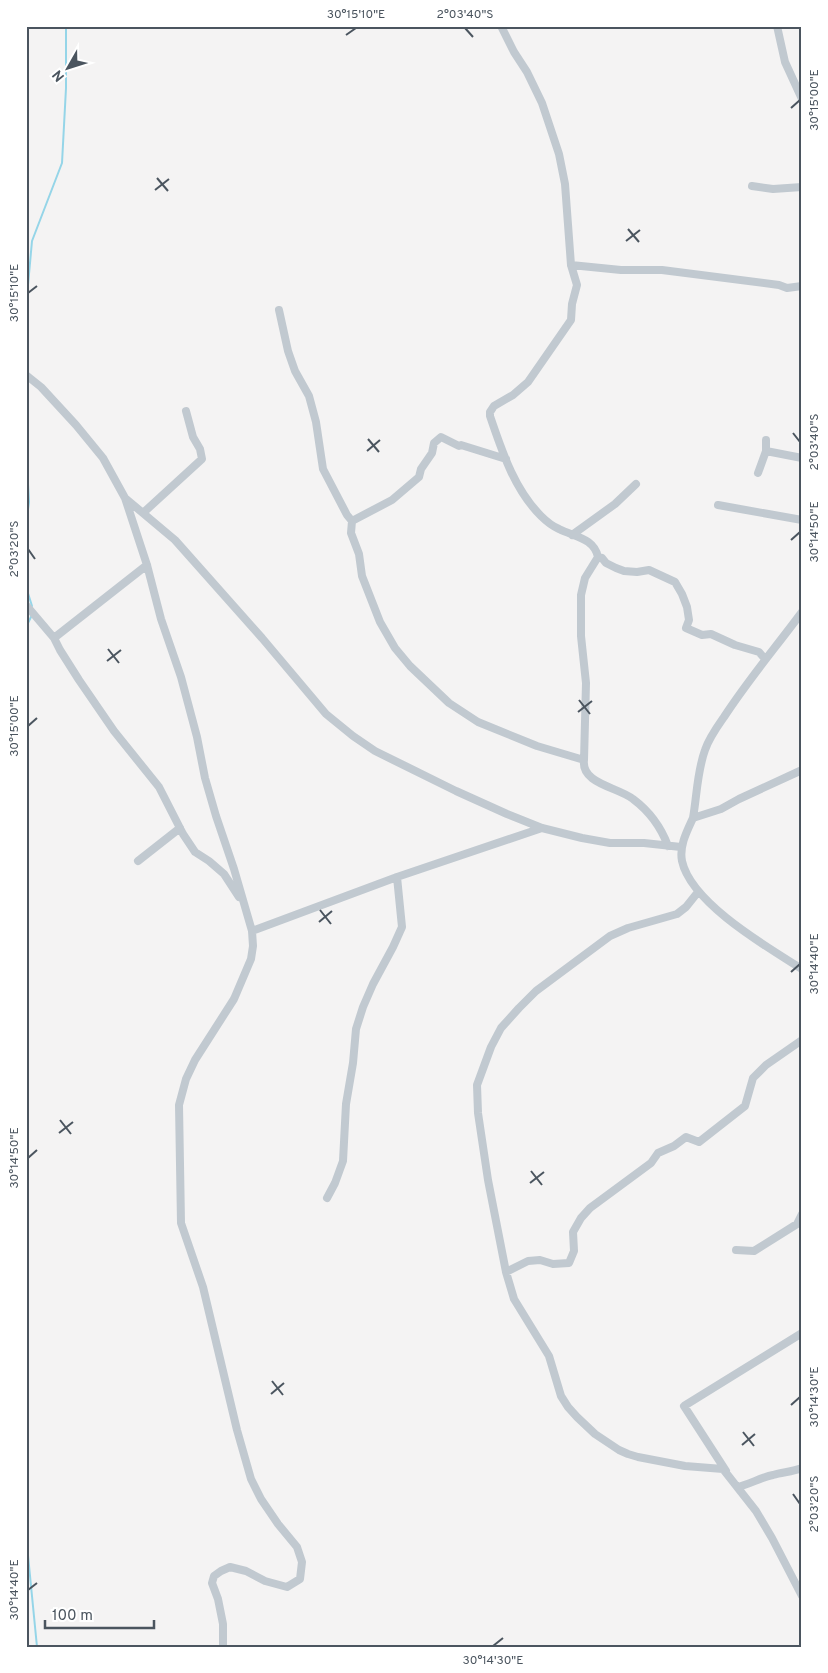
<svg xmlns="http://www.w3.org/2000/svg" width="828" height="1673" font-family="Overpass,sans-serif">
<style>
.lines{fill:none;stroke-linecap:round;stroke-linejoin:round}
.stream{stroke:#95d5e8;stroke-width:2}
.minor{stroke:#c1c9d0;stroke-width:8}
.ticks{fill:none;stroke:#4b555f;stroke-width:2}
.neatline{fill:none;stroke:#4b555f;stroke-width:2}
.ticks-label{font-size:12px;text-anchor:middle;fill:#4b555f}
</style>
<rect width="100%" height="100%" fill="#f4f3f3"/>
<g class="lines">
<path class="stream" d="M26 307 32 241 62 163 66 88V26
M26 448 29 502 26 524
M26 587 32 606
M26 627 32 615
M26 1535 37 1647"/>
<path class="minor" d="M501 26 514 52 527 72 542 103 559 154 565 184 571 265 577 285 572 304 571 320 528 382 513 395 494 406 490 412V416C502 451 514 489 541 516 546 521 552 526 559 529 575 537 594 538 598 557L585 578 581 595V636L586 683 584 760
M777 26 785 62 802 99
M752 186 773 189 802 187
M571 265 621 270H662L779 285 787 288 802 286
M279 310 288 351 295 371 309 396 316 422 323 469 347 515 352 521 351 533 359 554 362 576 380 622 395 648 410 666 449 703 478 722 537 746 584 760C581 784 618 787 633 799 649 811 661 827 668 846
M26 375 41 387 76 425 103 458 125 498 175 540 262 638 326 714 353 736 375 751 456 791 507 814 542 828 582 838 610 843H644L681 847
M766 451 802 458
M758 473 766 451V440
M125 498 147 565 161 619 181 677 197 737 205 778 216 816 234 869 252 931 253 946 251 959 234 999 195 1060 186 1079 179 1105 181 1223 203 1287 237 1430 251 1479 261 1499 278 1524 297 1547 302 1562 300 1579 287 1587 265 1581 246 1571 230 1567 221 1571 214 1576 212 1583 218 1599 223 1624V1647
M718 505 802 520
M143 513 202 459 200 449 193 437 186 411
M352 521 392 500 419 477 421 469 432 453 434 443 441 437 459 446 461 445 506 459
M572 535 615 504 636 484
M598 557 602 558 606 563 616 568 624 571 637 572 649 570 675 582 682 594 687 607 689 620 686 628 702 635 711 634 735 645 759 652 765 659
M26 605 54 638 60 650 79 680 114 731 159 787 183 834 195 852 209 861 224 874 239 897
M54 638 147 565
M802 770 739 799 721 809 693 818C687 831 679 846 682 861 691 903 767 947 802 969
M693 818C697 795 697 772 705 750 709 738 717 727 724 717 748 680 776 647 802 612
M138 861 180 828
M698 892 686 907 677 914 628 928 610 936 536 991 519 1008 501 1028 491 1047 477 1085 478 1113 488 1180 506 1272 514 1299 549 1356 561 1396 568 1407 577 1417 595 1434 619 1450 628 1454 638 1457 685 1466 723 1469 756 1511 772 1538 802 1596
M252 931 397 877 542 828
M327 1198 335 1183 343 1161 346 1104 353 1063 356 1029 363 1007 373 984 393 947 402 927 397 877
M736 1250 754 1251 797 1224 802 1214
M506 1272 528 1261 540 1260 553 1264 569 1263 574 1251 573 1232 581 1218 590 1208 651 1163 658 1153 674 1146 686 1137 699 1142 745 1106 753 1078 766 1065 802 1040
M726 1471 684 1406 802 1333
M738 1487C750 1484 762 1477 773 1475 783 1472 792 1472 802 1468"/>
</g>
<path class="ticks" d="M465 28 473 37M346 35 356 28M791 108 800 100M157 178 168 191M155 190 169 179M628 229 639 242M626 241 640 230M28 293 37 286M793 433 800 442M368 439 379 452M367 451 380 440M791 540 800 532M28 549 35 559M108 649 119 663M107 661 121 650M579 700 590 714M578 712 592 701M28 726 37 718M320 910 331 924M319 922 332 911M791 972 800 964M60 1120 71 1134M59 1133 73 1122M28 1158 37 1150M531 1171 542 1185M530 1183 544 1172M272 1381 283 1395M271 1394 284 1383M791 1405 800 1397M743 1432 754 1446M742 1445 755 1434M793 1494 800 1504M28 1590 37 1583M493 1646 503 1638"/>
<rect width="828" height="1673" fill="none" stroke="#ffffff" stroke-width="55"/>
<g transform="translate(68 68) rotate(231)" stroke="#ffffff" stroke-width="4" paint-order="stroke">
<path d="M0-4L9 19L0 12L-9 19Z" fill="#4b555f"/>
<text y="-8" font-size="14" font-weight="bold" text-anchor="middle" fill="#4b555f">N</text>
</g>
<path d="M45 1620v8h109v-8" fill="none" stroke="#4b555f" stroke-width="2.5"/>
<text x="52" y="1620" font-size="15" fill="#4b555f" stroke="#ffffff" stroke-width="4" paint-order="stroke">100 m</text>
<rect x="28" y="28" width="772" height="1618" class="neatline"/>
<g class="ticks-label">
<text x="356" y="18">30°15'10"E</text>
<text x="465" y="18">2°03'40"S</text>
<text transform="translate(814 100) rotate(-90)" y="4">30°15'00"E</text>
<text transform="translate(14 293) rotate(-90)" y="4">30°15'10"E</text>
<text transform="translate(814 442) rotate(-90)" y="4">2°03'40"S</text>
<text transform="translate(814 532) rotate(-90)" y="4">30°14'50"E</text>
<text transform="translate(14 549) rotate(-90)" y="4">2°03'20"S</text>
<text transform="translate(14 726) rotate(-90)" y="4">30°15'00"E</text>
<text transform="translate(814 964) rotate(-90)" y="4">30°14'40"E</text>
<text transform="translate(14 1158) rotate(-90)" y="4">30°14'50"E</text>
<text transform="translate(814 1397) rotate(-90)" y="4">30°14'30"E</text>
<text transform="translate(814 1504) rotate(-90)" y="4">2°03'20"S</text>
<text transform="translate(14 1590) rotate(-90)" y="4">30°14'40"E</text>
<text x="493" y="1664">30°14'30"E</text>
</g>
</svg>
